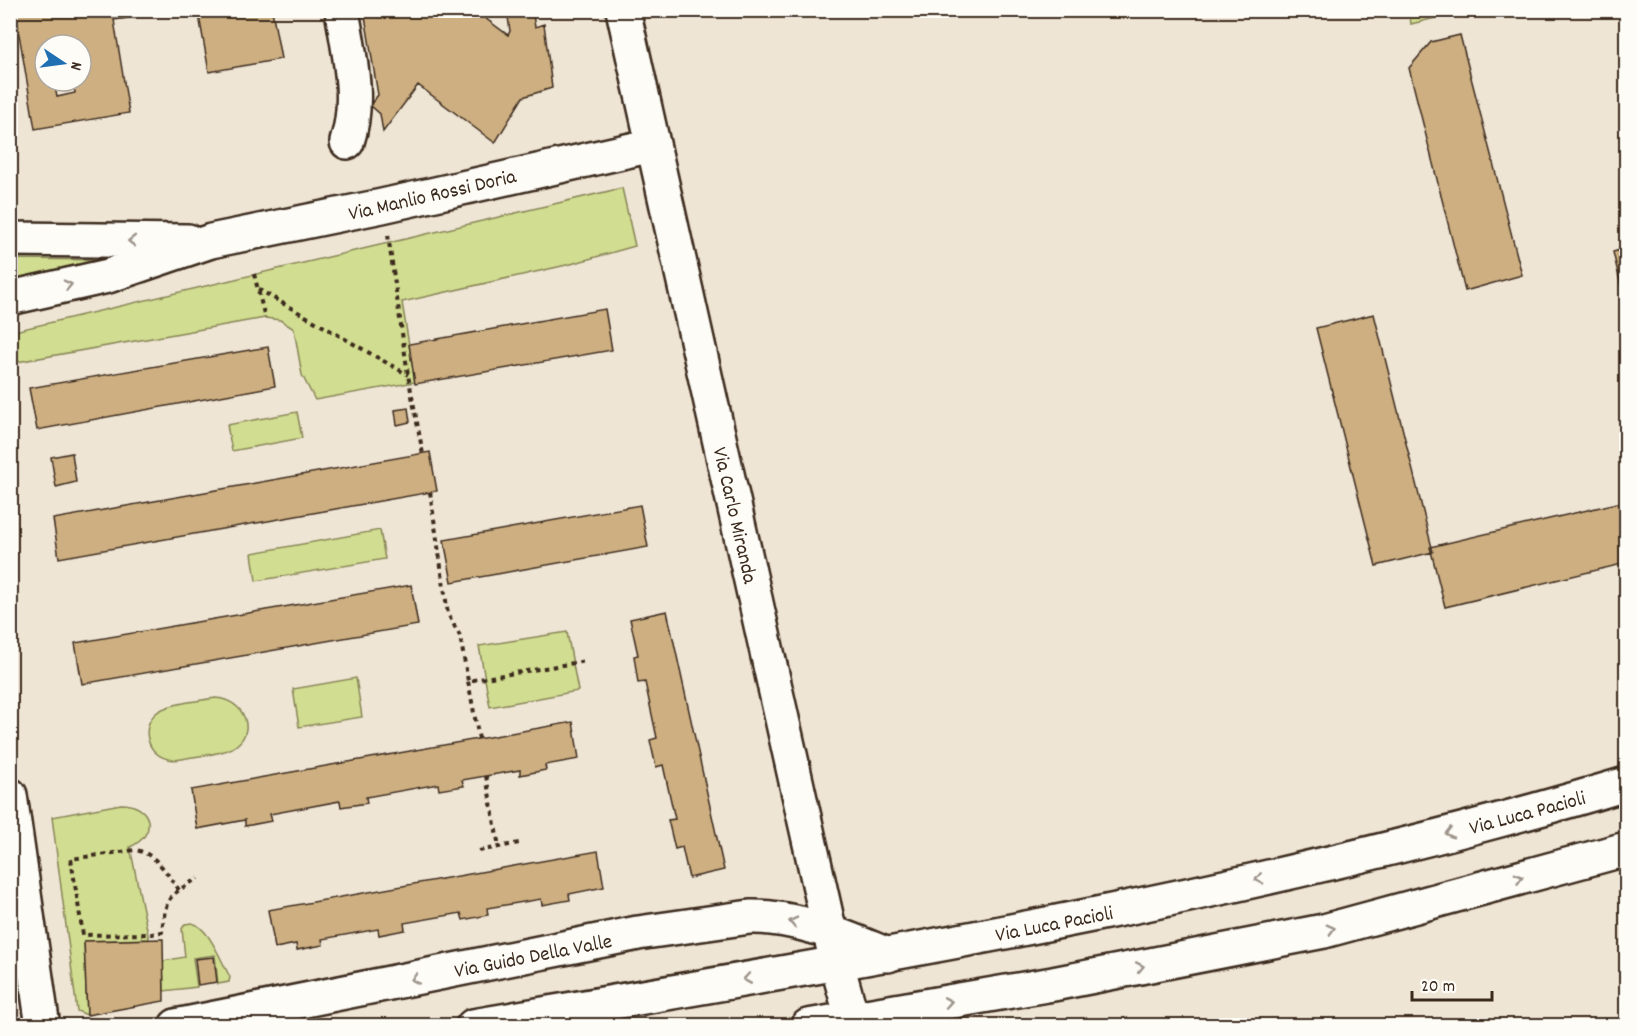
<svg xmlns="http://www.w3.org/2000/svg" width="1637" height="1036" font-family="Dekko,sans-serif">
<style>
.green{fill:#d1dd90;stroke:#868457;stroke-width:1.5}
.building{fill:#cdaf81;stroke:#3b2a1e;stroke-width:1.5;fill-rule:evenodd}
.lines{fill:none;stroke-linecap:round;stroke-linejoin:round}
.minor-casing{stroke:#3b2a1e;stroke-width:38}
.major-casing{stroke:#3b2a1e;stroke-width:38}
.path{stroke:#3b2a1e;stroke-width:4;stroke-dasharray:4.5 4.5;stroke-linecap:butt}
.minor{stroke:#fdfcf7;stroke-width:33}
.major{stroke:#fdfcf7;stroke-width:33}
.oneway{stroke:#9c938a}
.labels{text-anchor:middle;stroke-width:4.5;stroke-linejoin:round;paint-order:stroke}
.street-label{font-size:21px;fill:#3b2a1e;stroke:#fdfcf7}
</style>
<rect width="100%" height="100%" fill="#efe5d4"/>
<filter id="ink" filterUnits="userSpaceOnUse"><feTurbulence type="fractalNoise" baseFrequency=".0167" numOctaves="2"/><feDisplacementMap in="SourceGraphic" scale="12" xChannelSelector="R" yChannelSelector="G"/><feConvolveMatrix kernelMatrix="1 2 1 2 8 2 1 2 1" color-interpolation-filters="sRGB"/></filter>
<g filter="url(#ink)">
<path class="green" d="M1409 10H1464V11L1411 24Z
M622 188 635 246 571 264 402 302 415 382 315 400 302 375 294 329 280 320 265 318 11 363 10 332Z
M11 259 116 260 11 284Z
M297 412 302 438 232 451 227 425Z
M380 530 385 559 256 581 252 553Z
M567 632 578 691 490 707 479 646Z
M356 678 362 717 299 727 293 689Z
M215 698C244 699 259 733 232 748 219 755 201 755 187 758 181 759 175 761 168 759 147 755 140 727 156 713 168 703 199 701 215 698Z
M121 804C152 804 159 834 130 847L149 939 84 941 87 1015 77 1011 52 817Z
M192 923C209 927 221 961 230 977L229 982 218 984 215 955 193 958 197 987 164 991 163 961 185 957 182 929 185 924Z"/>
<path class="building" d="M15 10H134L135 17 114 20 129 113 35 129ZM45 45H81V81H73L75 93 57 97 54 81H45Z
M198 10H272L281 59 209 72Z
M364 10H474L508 35 510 31 507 10H532L535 27 544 24 552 88 523 97 495 143 418 85 383 132 380 114 370 105 378 95Z
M1460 35 1522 275 1465 291 1409 68 1431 42Z
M1626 248V307L1613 252Z
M605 309 612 350 415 384 409 344Z
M1374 314 1433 552 1376 566 1316 328Z
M268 347 275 386 37 430 29 388Z
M408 408 410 422 397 425 395 410Z
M430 452 437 491 59 558 53 519Z
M72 453 76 482 56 487 51 457Z
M1626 501V563L1445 607 1430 547Z
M640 505 648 547 452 582 444 540Z
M411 585 418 625 82 684 75 643Z
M667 611 724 870 689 878 682 847 675 849 668 820 675 819 663 765 656 767 650 740 657 738 645 682 638 683 634 656 638 655 630 619Z
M573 722 579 759 545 765 546 770 520 775V770L462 780 464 786 439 790 438 784 366 797 367 803 341 807 340 801 270 814 272 821 245 826V820L197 829 191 790Z
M598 851 604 887 569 894 570 900 542 905 541 899 487 908 488 915 463 920 461 913 404 923 405 930 379 935 378 929 322 939 323 945 297 950 296 944 275 948 268 910Z
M163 939 164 1001 87 1015 84 941Z
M214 957 217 982 198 985 195 959Z"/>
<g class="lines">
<g class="minor-casing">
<path id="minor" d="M342 10C349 55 361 99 347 142
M623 10 837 964 852 1018
M10 239 188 241
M10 298 108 276 211 241 382 206 653 145
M10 795 42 1020
M176 1026 638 933 750 917C798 916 844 937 888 955"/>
</g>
<g class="major-casing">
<path id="major" d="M473 1026C860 960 1250 897 1626 784
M808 1026 1053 984 1324 931 1626 849"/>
</g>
<path class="path" d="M388 235 408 375 423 454
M254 274 265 318
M258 289 408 375
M430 492 448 614 460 636 468 681
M479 739 468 681 586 661
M486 776 499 847
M479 851 519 843
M179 890C167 874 156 853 135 850L71 859 83 935 152 934 162 932C166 895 168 897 198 878"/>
<use href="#minor" class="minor"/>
<use href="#major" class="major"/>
</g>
<defs><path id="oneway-chevron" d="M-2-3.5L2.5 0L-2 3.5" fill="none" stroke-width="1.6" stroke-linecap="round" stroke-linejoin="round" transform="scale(1.5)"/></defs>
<g class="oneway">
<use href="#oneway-chevron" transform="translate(132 241) rotate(180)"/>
<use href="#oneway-chevron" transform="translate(68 285) rotate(-13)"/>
<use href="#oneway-chevron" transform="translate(1449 833) rotate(166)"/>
<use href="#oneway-chevron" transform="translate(1519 878) rotate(-15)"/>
<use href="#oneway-chevron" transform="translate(1259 879) rotate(167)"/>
<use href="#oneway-chevron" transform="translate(793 922) rotate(-167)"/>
<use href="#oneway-chevron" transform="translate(1331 929) rotate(-15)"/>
<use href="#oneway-chevron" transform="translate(1140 967) rotate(-11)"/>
<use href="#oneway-chevron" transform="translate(415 979) rotate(169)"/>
<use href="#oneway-chevron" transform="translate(747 979) rotate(170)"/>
<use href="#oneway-chevron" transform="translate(948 1002) rotate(-10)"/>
</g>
</g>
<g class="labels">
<g class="street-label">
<text transform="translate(432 194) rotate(-13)" y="7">Via Manlio Rossi Doria</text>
<text transform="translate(736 515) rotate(77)" y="7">Via Carlo Miranda</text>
<text transform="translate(1527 812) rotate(-15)" y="7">Via Luca Pacioli</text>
<text transform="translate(1054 923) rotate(-11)" y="7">Via Luca Pacioli</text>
<text transform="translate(533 955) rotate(-11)" y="7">Via Guido Della Valle</text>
</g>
</g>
<rect width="1637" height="1036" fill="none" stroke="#fdfcf7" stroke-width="36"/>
<rect x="18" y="18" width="1601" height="1000" fill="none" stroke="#3b2a1e" stroke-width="2" filter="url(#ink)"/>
<g transform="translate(63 63) rotate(103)"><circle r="28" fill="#fdfcf7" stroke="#afa8a0" stroke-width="1.5"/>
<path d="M0-4.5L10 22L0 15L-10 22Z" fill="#1f6fb2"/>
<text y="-9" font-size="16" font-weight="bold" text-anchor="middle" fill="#3b2a1e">N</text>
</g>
<path d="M1412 991v9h80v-9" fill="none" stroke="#3b2a1e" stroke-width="3"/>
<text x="1421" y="991" font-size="18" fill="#3b2a1e" stroke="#fdfcf7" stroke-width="4.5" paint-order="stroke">20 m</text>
</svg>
